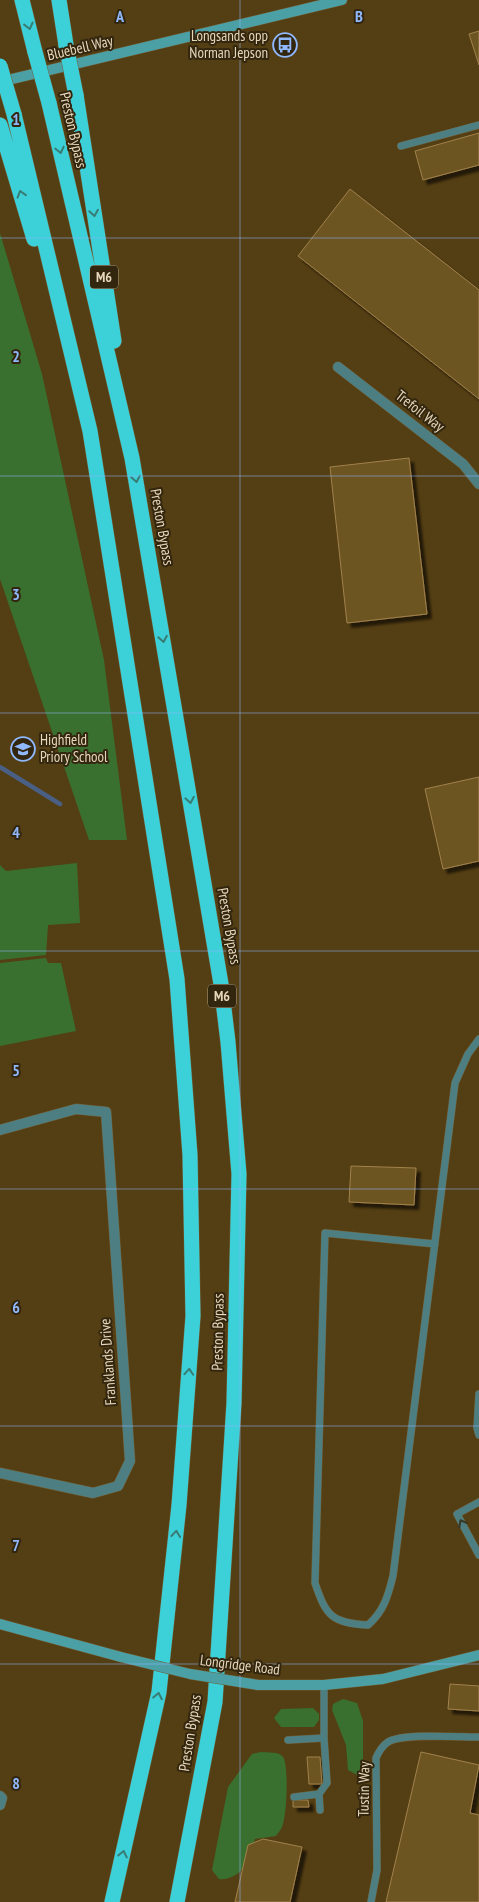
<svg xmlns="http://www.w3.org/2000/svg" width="479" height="1902" font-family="'PT Sans Narrow',sans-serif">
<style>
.green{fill:#3a702f}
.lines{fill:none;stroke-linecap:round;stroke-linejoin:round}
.stream{stroke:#4a5f84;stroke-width:4.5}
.building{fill:#6d5424;stroke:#a1824b;filter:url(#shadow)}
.lane-casing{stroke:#715d35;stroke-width:8}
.street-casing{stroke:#715d35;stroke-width:11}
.secondary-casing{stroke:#715d35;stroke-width:11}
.highway-casing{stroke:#715d35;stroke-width:16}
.lane{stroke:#4d7f82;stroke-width:7}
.street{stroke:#4d7f82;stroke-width:10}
.secondary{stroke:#4ba0a5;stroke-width:10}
.highway{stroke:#3cd1d9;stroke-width:15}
.secondary-bridge-casing{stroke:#715d35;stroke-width:11;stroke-linecap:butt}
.highway-bridge-casing{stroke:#715d35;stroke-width:16;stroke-linecap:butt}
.secondary-bridge{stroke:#4ba0a5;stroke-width:10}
.highway-bridge{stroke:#3cd1d9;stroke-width:15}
.oneway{stroke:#387c74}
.oneway2{stroke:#383826}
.grid{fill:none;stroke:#8fb8fd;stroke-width:1;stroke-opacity:0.55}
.labels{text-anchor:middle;stroke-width:4;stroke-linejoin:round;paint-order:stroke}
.shield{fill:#33260f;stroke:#b1a287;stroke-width:1}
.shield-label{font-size:14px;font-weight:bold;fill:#e7d7bb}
.poi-label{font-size:15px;fill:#e7d7bb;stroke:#33260f;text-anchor:end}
.street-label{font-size:15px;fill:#e7d7bb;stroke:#33260f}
.grid-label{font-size:16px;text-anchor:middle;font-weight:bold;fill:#8fb8fd;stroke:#33260f;stroke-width:4;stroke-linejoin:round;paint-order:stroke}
</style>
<defs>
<filter id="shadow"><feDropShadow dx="4.5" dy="4.5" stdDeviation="1" flood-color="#0009"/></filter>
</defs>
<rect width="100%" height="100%" fill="#543e13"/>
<path class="green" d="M0 233 42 374 104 660 127 840H89L0 579Z
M77 863 80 923 48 925 46 955 0 960V865L6 871Z
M46 958 48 963H61L76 1031 0 1046V963Z
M343 1699 357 1703 363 1721V1772L359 1776 348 1770 346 1745 332 1710 333 1704Z
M313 1708 319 1714V1720L314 1727H281L274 1718 281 1709Z
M261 1752C268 1753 278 1751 283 1757 289 1765 287 1816 282 1827 281 1830 278 1833 276 1836L255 1839C253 1844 254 1849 252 1854 247 1868 233 1881 219 1879L212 1870 228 1787 252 1754Z"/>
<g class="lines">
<path class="stream" d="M0 767 60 804"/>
</g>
<path class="building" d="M479 31V65L469 34Z
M479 133V165L423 180 415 151Z
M350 189 479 290V399L298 256Z
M409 458 427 614 347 623 330 467Z
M479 777V861L443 869 425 789Z
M351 1166 416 1168 414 1205 349 1202Z
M450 1684 479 1686V1711L448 1709Z
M421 1752 479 1765 470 1813 479 1815V1902H386Z
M307 1757H320L322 1784H309Z
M293 1800H308L309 1807H293Z
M263 1839 302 1847 290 1902H235L248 1845Z"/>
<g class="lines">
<g class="lane-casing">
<path id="lane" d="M401 146 479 125
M435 1244 325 1233 315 1583C326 1616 332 1623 368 1625 384 1611 388 1596 393 1576L455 1083 468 1054 479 1039
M479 1394 477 1428 479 1435
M479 1502 457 1514 479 1555
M288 1740 324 1738
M319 1794 320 1810
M294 1797 319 1794 327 1783 324 1738V1685
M371 1902 377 1870 376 1758C379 1751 382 1746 388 1742 402 1733 460 1737 479 1737"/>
</g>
<g class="street-casing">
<path id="street" d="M338 367 463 464 479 484
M0 1130 76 1109 106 1112 130 1461 118 1486 93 1493 0 1473
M0 1796 2 1798 0 1805"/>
</g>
<g class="secondary-casing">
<path id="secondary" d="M0 82 342 0
M0 1624 121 1657
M258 1685H324L383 1679 479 1655"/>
</g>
<g class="highway-casing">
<path id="highway" d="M22 0 35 52
M59 0 66 45
M76 95 114 341
M49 103 132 458 221 984 228 1042 239 1174 234 1403 215 1702 177 1902
M14 114 90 431 177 979 190 1155 193 1316 179 1505 159 1692 112 1902
M0 125 34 239"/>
</g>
<use href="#lane" class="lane"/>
<use href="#street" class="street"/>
<use href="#secondary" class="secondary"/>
<use href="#highway" class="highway"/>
<g class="secondary-bridge-casing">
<path id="secondary-bridge" d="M121 1657 190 1674 258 1685"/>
</g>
<g class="highway-bridge-casing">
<path id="highway-bridge" d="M66 45 76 95
M35 52 49 103
M0 66 14 114"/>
</g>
<use href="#secondary-bridge" class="secondary-bridge"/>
<use href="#highway-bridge" class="highway-bridge"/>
</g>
<defs><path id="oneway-chevron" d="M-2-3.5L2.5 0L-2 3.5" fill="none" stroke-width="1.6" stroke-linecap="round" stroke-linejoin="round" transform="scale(1.25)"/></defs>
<g class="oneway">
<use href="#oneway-chevron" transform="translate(29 26) rotate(76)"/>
<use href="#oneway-chevron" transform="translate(60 150) rotate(77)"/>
<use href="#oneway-chevron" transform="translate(21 194) rotate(-107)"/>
<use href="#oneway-chevron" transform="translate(94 213) rotate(81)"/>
<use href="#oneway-chevron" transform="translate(136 479) rotate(80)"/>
<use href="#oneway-chevron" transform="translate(163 639) rotate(80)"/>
<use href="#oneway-chevron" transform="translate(190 800) rotate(80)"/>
<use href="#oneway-chevron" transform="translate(189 1372) rotate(-86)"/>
<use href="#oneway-chevron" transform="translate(176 1534) rotate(-84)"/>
<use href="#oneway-chevron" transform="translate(158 1696) rotate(-79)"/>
<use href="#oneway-chevron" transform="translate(123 1854) rotate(-78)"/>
</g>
<use class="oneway2" href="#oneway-chevron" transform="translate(462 1523) rotate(-118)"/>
<path class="grid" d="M240 0V1902M0 238H479M0 476H479M0 713H479M0 951H479M0 1189H479M0 1426H479M0 1664H479"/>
<defs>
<g id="bus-ring" transform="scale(1.25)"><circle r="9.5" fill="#33260f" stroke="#8fb8fd" stroke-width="1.5"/><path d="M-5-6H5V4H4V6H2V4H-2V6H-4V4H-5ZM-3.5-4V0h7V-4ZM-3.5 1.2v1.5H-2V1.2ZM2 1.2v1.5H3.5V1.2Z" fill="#8fb8fd"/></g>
<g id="school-ring" transform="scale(1.25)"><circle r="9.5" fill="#33260f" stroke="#8fb8fd" stroke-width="1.5"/><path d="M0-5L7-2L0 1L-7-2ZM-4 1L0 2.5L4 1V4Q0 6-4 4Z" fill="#8fb8fd"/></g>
</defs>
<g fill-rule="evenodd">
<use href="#bus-ring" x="285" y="45"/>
<use href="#school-ring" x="23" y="749"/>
</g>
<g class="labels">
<g class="shield">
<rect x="90" y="265.5" width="28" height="23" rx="4"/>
<rect x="208" y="984.5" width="28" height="23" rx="4"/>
</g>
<g class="shield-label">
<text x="104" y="282">M6</text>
<text x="222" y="1001">M6</text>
</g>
<g class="poi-label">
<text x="268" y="41">Longsands opp<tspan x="268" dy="17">Norman Jepson</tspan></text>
<text x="40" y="745" text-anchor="start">Highfield<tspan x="40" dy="17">Priory School</tspan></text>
</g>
<g class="street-label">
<text transform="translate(80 48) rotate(-13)" y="5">Bluebell Way</text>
<text transform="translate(73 130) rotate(77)" y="5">Preston Bypass</text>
<text transform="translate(420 411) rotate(38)" y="5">Trefoil Way</text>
<text transform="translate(162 527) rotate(80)" y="5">Preston Bypass</text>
<text transform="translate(229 926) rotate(80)" y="5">Preston Bypass</text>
<text transform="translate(218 1332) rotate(-89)" y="5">Preston Bypass</text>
<text transform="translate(108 1362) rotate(-94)" y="5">Franklands Drive</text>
<text transform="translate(240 1665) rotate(7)" y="5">Longridge Road</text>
<text transform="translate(190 1733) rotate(-81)" y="5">Preston Bypass</text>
<text transform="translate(364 1789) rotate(-89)" y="5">Tustin Way</text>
</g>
</g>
<g class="grid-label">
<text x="120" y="22">A</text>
<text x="359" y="22">B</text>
<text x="16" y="125">1</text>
<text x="16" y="362">2</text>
<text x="16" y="600">3</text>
<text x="16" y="838">4</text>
<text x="16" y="1076">5</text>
<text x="16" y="1313">6</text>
<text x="16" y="1551">7</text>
<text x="16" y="1789">8</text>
</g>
</svg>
